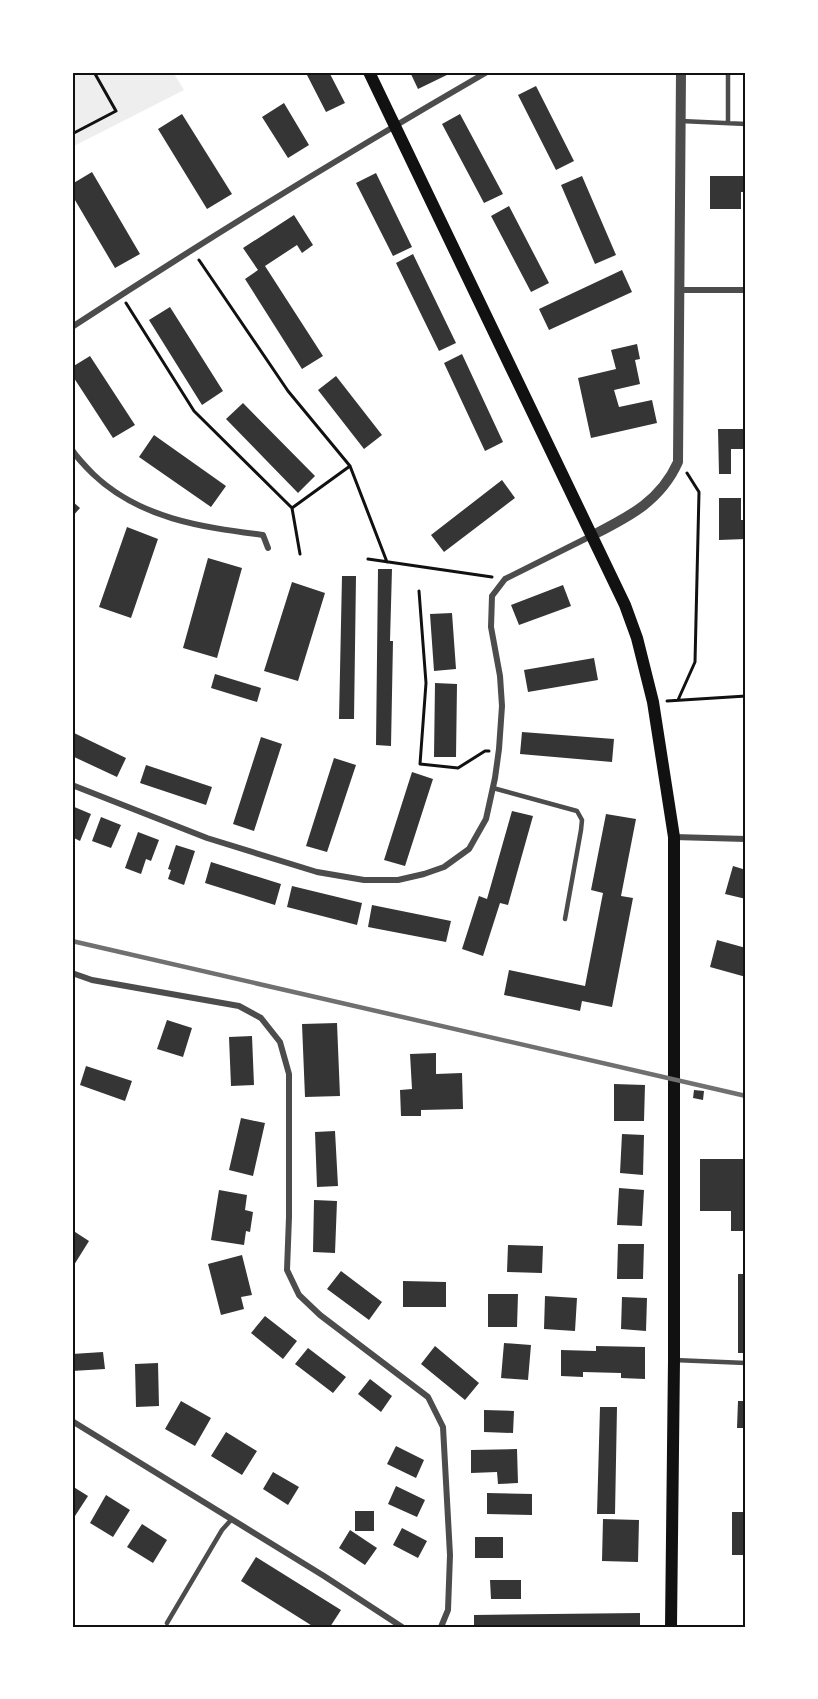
<svg xmlns="http://www.w3.org/2000/svg" width="818" height="1699" font-family="'Alegreya Sans',sans-serif">
<style>
.green{fill:#eee}
.building{fill:#353535}
.lines{fill:none;stroke-linecap:round;stroke-linejoin:round}
.path{stroke:#111;stroke-width:3}
.service{stroke:#4c4c4c;stroke-width:4.5}
.minor{stroke:#4c4c4c;stroke-width:6}
.tertiary{stroke:#4c4c4c;stroke-width:10}
.secondary{stroke:#111;stroke-width:12}
.rail{stroke:#707070;stroke-width:4.5}
.neatline{fill:none;stroke:#111;stroke-width:2}
</style>
<rect width="100%" height="100%" fill="#fff"/>
<path class="green" d="M72 72H173L184 90 72 147Z"/>
<path class="building" d="M313 72H329L345 103 326 112 307 75Z
M410 72H453L418 89Z
M536 86 574 161 556 170 518 95Z
M284 103 309 145 288 158 262 117Z
M182 114 232 194 207 209 158 129Z
M460 114 503 194 484 203 442 124Z
M92 172 140 254 115 268 72 195V184Z
M376 173 412 247 393 256 356 183Z
M582 176 616 255 595 264 561 185Z
M710 176H746V192H741V209H710Z
M509 206 549 283 531 292 491 216Z
M294 215 313 245 302 253 297 245 265 266 323 356 302 369 245 279 258 270 243 248Z
M413 254 456 343 439 351 396 263Z
M622 270 632 292 549 330 539 309Z
M170 307 223 391 202 405 149 320Z
M637 344 640 359 635 360 640 384 614 390 619 407 652 400 657 423 591 438 578 378 616 369 611 350Z
M462 354 503 442 485 451 444 363Z
M90 356 135 425 113 438 72 375V367Z
M336 376 382 435 364 449 318 390Z
M243 403 315 476 298 493 226 419Z
M718 429H746V449H731V474H719Z
M154 435 226 486 211 507 139 457Z
M502 480 515 498 444 552 431 535Z
M719 498H741V520H746V539L719 540Z
M72 501 80 508 72 517Z
M127 527 158 539 131 618 99 607Z
M208 558 242 568 217 658 183 648Z
M378 569H392L390 641H393L391 746 376 745Z
M342 576H356L354 719H339Z
M292 582 325 593 298 681 264 671Z
M563 585 571 606 519 625 511 605Z
M452 613 456 669 434 671 430 614Z
M594 658 598 680 528 692 524 670Z
M215 674 261 688 257 702 211 688Z
M435 683 457 684 456 757H434Z
M72 732 126 758 117 777 72 756Z
M522 732 614 739 612 762 520 754Z
M261 737 282 744 254 831 233 824Z
M334 758 356 765 327 852 306 846Z
M146 765 212 787 206 805 140 783Z
M412 772 433 779 405 866 384 860Z
M72 806 91 814 80 841 72 837Z
M512 811 533 816 508 905 500 903 483 956 462 949 479 896 487 899Z
M606 814 636 819 621 896 633 898 612 1007 582 1001 580 1011 504 995 509 970 585 986 603 893 591 890Z
M101 817 121 825 111 848 92 841Z
M138 832 159 840 151 861 146 859 141 874 125 868Z
M176 845 195 851 184 885 168 879 171 870 168 869Z
M211 862 281 884 275 905 205 883Z
M733 866 746 870V899L725 894Z
M292 886 362 903 357 925 287 907Z
M372 905 451 921 446 942 368 927Z
M717 940 746 948V977L710 967Z
M167 1020 192 1028 183 1057 157 1049Z
M337 1023 340 1096 305 1097 302 1024Z
M252 1036 254 1085 231 1086 229 1037Z
M436 1053V1074L462 1073 463 1109 421 1110V1116H401L400 1090 412 1089 410 1054Z
M86 1066 132 1081 125 1101 80 1085Z
M614 1084 645 1085 644 1121H614Z
M694 1090 704 1091 703 1100 693 1098Z
M241 1118 265 1123 253 1176 229 1170Z
M335 1131 338 1186 317 1187 315 1132Z
M622 1134 644 1135 643 1175 620 1173Z
M700 1159H746V1231H731V1211H700Z
M619 1188 644 1190 642 1226 617 1225Z
M219 1190 247 1195 245 1210 253 1212 250 1232 246 1231 244 1245 211 1240Z
M314 1200 337 1201 335 1253 313 1252Z
M72 1230 89 1241 74 1265 72 1264Z
M618 1244H644L643 1279H617Z
M508 1245 543 1246 542 1273 507 1272Z
M242 1255 252 1295 241 1297 244 1309 221 1315 208 1264Z
M341 1271 382 1302 369 1320 327 1289Z
M738 1274H746V1353H738Z
M403 1281 446 1282V1307H403Z
M488 1294H518L517 1327H488Z
M545 1296 577 1298 575 1331 544 1329Z
M622 1297 647 1298 646 1331 621 1329Z
M265 1316 297 1341 283 1359 251 1333Z
M504 1343 531 1345 528 1380 501 1378Z
M435 1346 479 1383 465 1400 421 1364Z
M596 1346 645 1347V1379L621 1378V1373L583 1372V1377L561 1376V1350L596 1351Z
M308 1348 346 1377 333 1393 295 1364Z
M103 1352 105 1369 72 1371V1354Z
M158 1363 159 1406 136 1407 135 1364Z
M370 1379 392 1396 381 1412 358 1394Z
M181 1401 211 1418 195 1446 165 1429Z
M738 1401H746V1428H737Z
M600 1407H617L615 1514H597Z
M484 1410 514 1411 513 1433 484 1432Z
M226 1432 257 1451 242 1475 211 1456Z
M396 1446 424 1460 416 1478 387 1464Z
M517 1449 518 1483 498 1484 497 1472 471 1473V1450Z
M273 1472 299 1487 288 1505 263 1489Z
M72 1486 88 1496 75 1516 72 1514Z
M396 1486 425 1500 417 1517 388 1504Z
M487 1493 532 1494V1515L487 1514Z
M106 1495 130 1510 113 1537 90 1523Z
M355 1511H374V1531H355Z
M732 1512H746V1555H732Z
M603 1519 639 1520 638 1562 602 1561Z
M142 1524 167 1540 153 1563 127 1547Z
M402 1528 427 1541 418 1558 393 1545Z
M350 1530 377 1548 365 1565 339 1548Z
M475 1537H503V1558H475Z
M256 1557 341 1610 330 1627H314L241 1581Z
M490 1580H521V1599H491Z
M640 1613V1627H474V1615Z"/>
<g class="lines">
<path class="path" d="M72 134 116 111 94 72
M199 260 288 391 350 466 387 562
M126 303 194 411 292 508 350 466
M292 508 300 554
M368 559 492 577
M419 591 426 683 420 764 458 768 485 751H489
M678 700 695 662 699 492 687 473
M667 701 746 696"/>
<path class="service" d="M681 121 746 124
M728 123V72
M493 788 577 811 582 820 581 830 565 919
M674 1360 746 1363
M167 1623 222 1530 231 1520"/>
<path class="minor" d="M679 290H746
M72 327C208 238 347 153 487 72
M72 450C78 459 85 466 93 474 140 519 202 527 263 535L268 548
M72 785 207 838 317 872 364 880H398L424 874 444 867 469 849 486 819 495 778 499 749 502 706 500 676 491 627 492 596 505 579 591 536
M674 837 746 839
M72 973 92 980 239 1006 261 1018 280 1042 289 1074V1217L287 1270 299 1295 320 1315 428 1397 443 1427 450 1555 448 1610 441 1627
M72 1421 324 1576 402 1627"/>
<path class="tertiary" d="M591 536C628 517 660 502 678 462L681 72"/>
<path class="secondary" d="M369 72 625 605 637 638 653 702 674 837V1360L671 1627"/>
<path class="rail" d="M72 941 746 1096"/>
</g>
<rect width="818" height="1699" fill="none" stroke="#ffffff" stroke-width="147"/>
<rect x="74" y="74" width="670" height="1552" class="neatline"/>
</svg>
